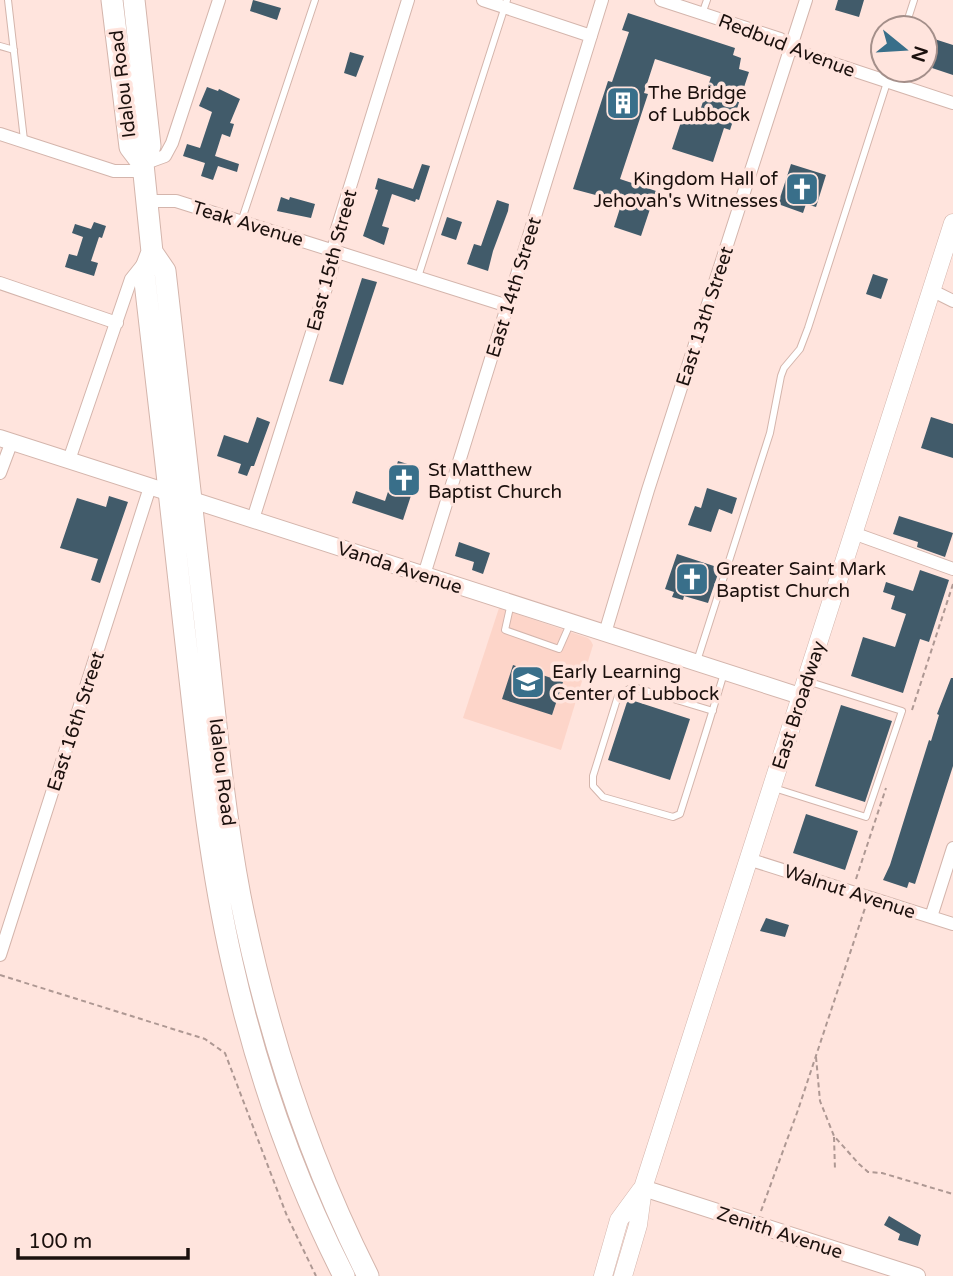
<svg xmlns="http://www.w3.org/2000/svg" width="953" height="1276" font-family="'Varela Round',sans-serif">
<style>
.built{fill:#fdd5c9}
.building{fill:#415b6a}
.lines{fill:none;stroke-linecap:round;stroke-linejoin:round}
.service-casing{stroke:#d4b5ac;stroke-width:8}
.minor-casing{stroke:#d4b5ac;stroke-width:14}
.tertiary-casing{stroke:#d4b5ac;stroke-width:18}
.secondary-casing{stroke:#d4b5ac;stroke-width:19}
.primary-casing{stroke:#d4b5ac;stroke-width:23}
.path{stroke:#ae9893;stroke-width:2;stroke-dasharray:5 3.5;stroke-linecap:butt}
.service{stroke:#fff;stroke-width:6}
.minor{stroke:#fff;stroke-width:12}
.tertiary{stroke:#fff;stroke-width:16}
.secondary{stroke:#fff;stroke-width:18}
.primary{stroke:#fff;stroke-width:21}
.labels{text-anchor:middle;stroke-width:7;stroke-linejoin:round;paint-order:stroke}
.street-label{font-size:19px;fill:#1b100d;stroke:#ffe4dd}
.poi-label{font-size:19px;fill:#1b100d;stroke:#ffe4dd;text-anchor:start}
</style>
<rect width="100%" height="100%" fill="#ffe4dd"/>
<path class="built" d="M499 608 588 638 591 641 593 645 561 750 463 718Z"/>
<path class="building" d="M253 0 281 8 277 20 250 11Z
M838 0H864L859 17 835 10Z
M628 13 735 48 733 55 741 58 739 69 749 72 730 130 724 128 713 162 672 149 684 113 698 117 711 77 655 59 644 93 648 94 620 179 656 191 641 236 614 227 622 202 573 189 608 81 612 82 629 32 622 30Z
M925 36 953 45V75L932 68 936 57 925 54Z
M350 52 364 56 356 77 344 73Z
M207 87 218 91 219 89 240 99 230 123 234 124 230 137 222 134 215 156 239 164 237 172 218 166 213 180 201 176 205 163 183 156 187 144 200 148 212 112 199 106Z
M422 164 430 166 419 200 416 199 415 202 392 194 382 226 389 228 384 245 363 236 378 190 375 189 378 178 413 189Z
M791 164 826 175 816 207 806 204 803 213 778 204Z
M281 197 289 200 290 197 315 204 311 218 277 211Z
M497 200 509 204 508 211 493 251 488 271 467 264 474 244 481 246Z
M447 217 462 222 456 240 441 235Z
M94 222 106 226 102 238 99 237 91 261 98 263 94 276 65 267 69 254 77 256 83 237 72 233 75 224 91 229Z
M873 274 888 279 881 299 866 294Z
M362 278 377 282 343 385 329 381Z
M257 417 270 422 254 466H251L247 476 238 473 241 464 217 456 224 435 248 443Z
M931 417 953 424V458L921 448Z
M398 461 420 468 403 520 352 503 356 491 385 501Z
M707 488 737 498 732 514 719 509 711 532 688 525 695 506 701 508Z
M109 496 128 502 100 583 91 580 98 559 60 548 77 498 106 507Z
M899 516 953 533 945 557 917 547 918 542 893 534Z
M459 542 490 553 483 574 472 570 474 562 455 556Z
M677 554 720 568 708 603 684 596 683 600 672 597 674 592 665 589Z
M920 570 949 580 929 642 920 639 903 693 851 676 863 637 895 647 906 614 891 609 895 596 883 592 886 582 913 591Z
M513 665 563 682 552 715 502 699Z
M951 678H953V766L915 884 909 882 907 888 883 880 890 865 929 740 931 741 939 715 937 714Z
M628 699 690 719 670 780 608 760Z
M841 705 892 721 865 802 815 786Z
M806 814 858 831 845 870 793 853Z
M766 918 789 925 785 937 760 931Z
M889 1216 921 1235 918 1246 898 1240 900 1234 884 1225Z"/>
<g class="lines">
<g class="service-casing">
<path id="service" d="M8 0 24 140
M702 14 707 0
M905 28 914 0
M0 46 14 50
M241 222 315 0
M418 277 507 0
M511 603 505 630 559 649 570 624
M697 661 770 433 781 376 784 368 800 349 808 328 891 70
M713 711 637 688 629 689 618 696 593 776V786L603 797 673 817 680 814C695 767 710 720 724 673
M774 788 866 817 902 711 807 681"/>
</g>
<g class="minor-casing">
<path id="minor" d="M483 0 591 36
M661 0 780 39 804 54 953 103
M0 134 114 171H144
M143 164 165 156 172 143 219 0
M147 201H176L508 306
M0 283 117 323
M931 290 953 301
M69 460 131 279 143 264
M0 473 12 441
M253 519 332 269 336 232 408 0
M853 533 953 569
M424 575 602 0
M605 633 648 490 806 0
M748 859 953 924
M931 917 953 848
M0 955 150 487"/>
</g>
<g class="tertiary-casing">
<path id="tertiary" d="M0 438 800 696
M643 1188 917 1276"/>
</g>
<g class="secondary-casing">
<path id="secondary" d="M603 1276 619 1220 641 1190
M623 1276 638 1225 643 1188 953 223"/>
</g>
<g class="primary-casing">
<path id="primary" d="M112 0 130 147 143 164
M134 0 150 146 143 164 152 252 144 273C158 391 171 508 184 626 197 738 207 852 232 962 256 1069 294 1178 344 1276
M152 252 165 271C178 389 192 506 205 623 215 714 223 806 240 896 266 1027 308 1157 368 1276"/>
</g>
<path class="path" d="M912 710 953 584
M856 879 886 788
M0 975 205 1039 225 1053 287 1216 316 1276
M816 1057 820 1101 834 1136 859 1164 868 1172 882 1173 953 1194
M834 1137 835 1170
M761 1211 798 1110 865 908"/>
<use href="#service" class="service"/>
<use href="#minor" class="minor"/>
<use href="#tertiary" class="tertiary"/>
<use href="#secondary" class="secondary"/>
<use href="#primary" class="primary"/>
</g>
<defs>
<g id="building-square" transform="scale(1.75)"><rect x="-9" y="-9" width="18" height="18" rx="4" fill="#396f8a" stroke="#ffe4dd"/><path d="M-4-6H4V6H1V3H-1V6H-4ZM-2.5-4.3h1.7v1.8h-1.7ZM.8-4.3h1.7v1.8H.8ZM-2.5-1h1.7V.8h-1.7ZM.8-1h1.7V.8H.8Z" fill="#fff"/></g>
<g id="church-square" transform="scale(1.75)"><rect x="-9" y="-9" width="18" height="18" rx="4" fill="#396f8a" stroke="#ffe4dd"/><path d="M-1.2-6h2.4v3.5h3.3v2.4h-3.3V6h-2.4V-.1h-3.3v-2.4h3.3Z" fill="#fff"/></g>
<g id="school-square" transform="scale(1.75)"><rect x="-9" y="-9" width="18" height="18" rx="4" fill="#396f8a" stroke="#ffe4dd"/><path d="M0-5L7-2L0 1L-7-2ZM-4 1L0 2.5L4 1V4Q0 6-4 4Z" fill="#fff"/></g>
</defs>
<g fill-rule="evenodd">
<use href="#building-square" x="623" y="103"/>
<use href="#church-square" x="802" y="189"/>
<use href="#church-square" x="404" y="480"/>
<use href="#church-square" x="692" y="579"/>
<use href="#school-square" x="528" y="682"/>
</g>
<g class="labels">
<g class="street-label">
<text transform="translate(787 45) rotate(21)" y="7">Redbud Avenue</text>
<text transform="translate(122 84) rotate(-97)" y="7">Idalou Road</text>
<text transform="translate(248 223) rotate(17)" y="7">Teak Avenue</text>
<text transform="translate(331 260) rotate(-75)" y="7">East 15th Street</text>
<text transform="translate(513 287) rotate(-73)" y="7">East 14th Street</text>
<text transform="translate(704 316) rotate(-72)" y="7">East 13th Street</text>
<text transform="translate(400 567) rotate(18)" y="7">Vanda Avenue</text>
<text transform="translate(798 705) rotate(-72)" y="7">East Broadway</text>
<text transform="translate(75 721) rotate(-72)" y="7">East 16th Street</text>
<text transform="translate(223 772) rotate(83)" y="7">Idalou Road</text>
<text transform="translate(850 891) rotate(18)" y="7">Walnut Avenue</text>
<text transform="translate(780 1232) rotate(18)" y="7">Zenith Avenue</text>
</g>
<g class="poi-label">
<text x="648" y="99">The Bridge<tspan x="648" dy="22">of Lubbock</tspan></text>
<text x="778" y="185" text-anchor="end">Kingdom Hall of<tspan x="778" dy="22">Jehovah's Witnesses</tspan></text>
<text x="428" y="476">St Matthew<tspan x="428" dy="22">Baptist Church</tspan></text>
<text x="716" y="575">Greater Saint Mark<tspan x="716" dy="22">Baptist Church</tspan></text>
<text x="552" y="678">Early Learning<tspan x="552" dy="22">Center of Lubbock</tspan></text>
</g>
</g>
<g transform="translate(904 49) rotate(108)"><circle r="33" fill="#ffe4dd" stroke="#a48f8a" stroke-width="2"/>
<path d="M0-5L12 26L0 18L-12 26Z" fill="#396f8a"/>
<text y="-10" font-size="19" font-weight="bold" text-anchor="middle" fill="#1b100d">N</text>
</g>
<path d="M18 1248v10h170v-10" fill="none" stroke="#1b100d" stroke-width="3.5"/>
<text x="28" y="1248" font-size="21" fill="#1b100d" stroke="#ffe4dd" stroke-width="5" paint-order="stroke">100 m</text>
</svg>
